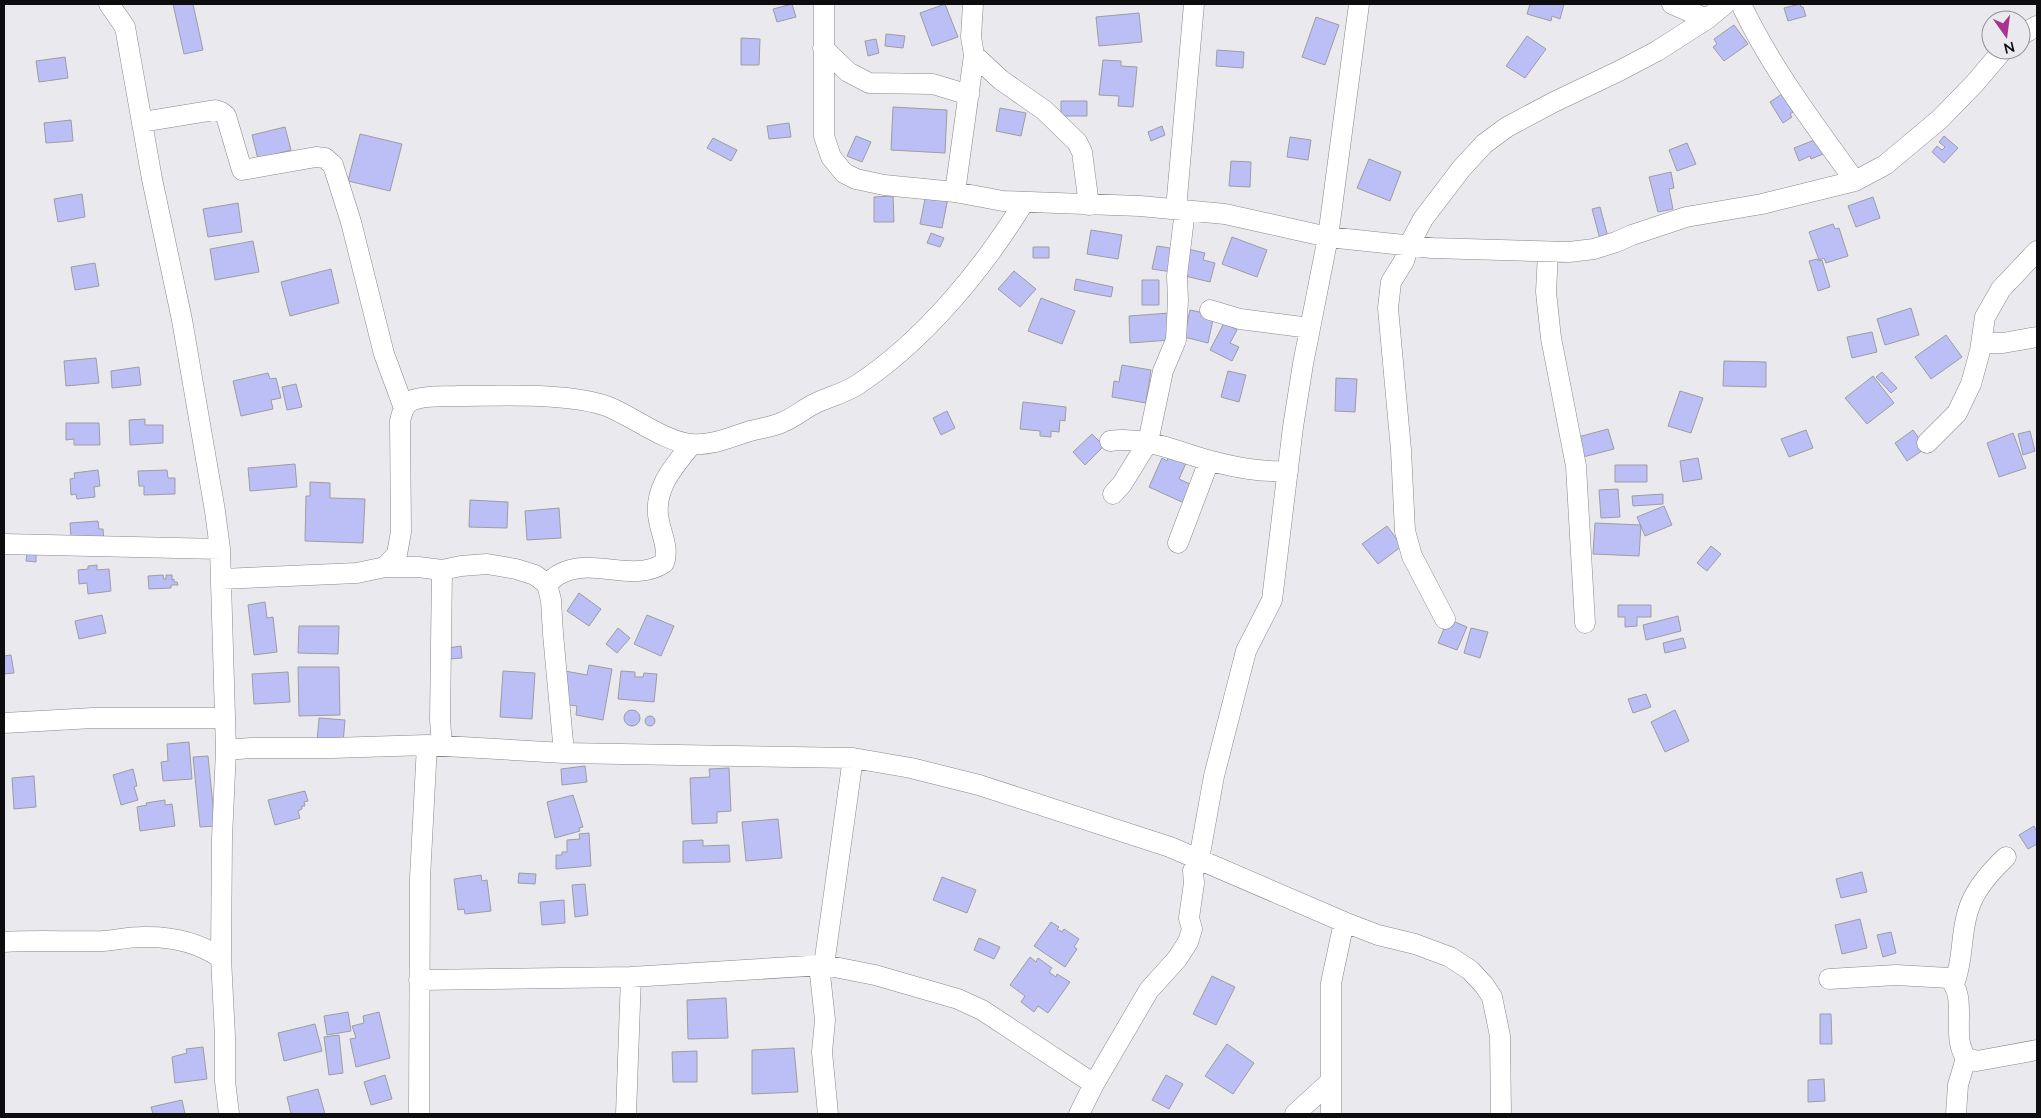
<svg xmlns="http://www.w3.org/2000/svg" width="2041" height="1118" font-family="Lato,sans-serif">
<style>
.building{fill:#bbbff5;stroke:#9d9da2}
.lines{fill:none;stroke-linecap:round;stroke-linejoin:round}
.street-casing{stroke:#88888c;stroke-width:21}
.street{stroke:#fff;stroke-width:20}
</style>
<rect width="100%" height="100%" fill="#e9e9ee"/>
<path class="building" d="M173 4H193L203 50 184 54Z
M792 4 796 17 777 22 773 9Z
M945 4 958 37 932 46 920 13Z
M1530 4H1564L1560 19 1552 16 1551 21 1527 14Z
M1800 4 1801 7H1803L1806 16 1788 21 1784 8Z
M1139 13 1142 42 1099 46 1096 17Z
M1316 17 1339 25 1325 65 1302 57Z
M1734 25 1748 44 1724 61 1713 47 1717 44 1714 39Z
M886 34 905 36 903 48 885 46Z
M1527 36 1546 49 1525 78 1506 66Z
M741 38 760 39 759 65H741Z
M876 39 879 53 868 56 865 41Z
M1217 50 1244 52 1243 68 1216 66Z
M65 57 68 78 39 82 36 61Z
M1103 60 1121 61V66L1137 67 1133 107 1118 106 1119 96 1099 95Z
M1782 94 1793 112 1790 114 1792 117 1783 123 1770 102Z
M1061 101H1087V116H1061Z
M893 107 947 110 945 153 891 150Z
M1000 108 1026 113 1021 136 996 131Z
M71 120 73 141 46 143 44 123Z
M789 123 791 137 769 139 767 126Z
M1162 126 1165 135 1151 141 1148 132Z
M285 127 291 150 258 159 252 135Z
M360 134 402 144 390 191 348 181Z
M856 136 871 142 862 162 847 156Z
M1944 136 1958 148 1944 163 1932 152 1937 146 1942 150 1945 147 1939 142Z
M1290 137 1311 140 1308 160 1287 157Z
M713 138 737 150 731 161 707 148Z
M1817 139 1823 154 1811 159 1810 156 1799 161 1794 148Z
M1687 143 1696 164 1677 171 1669 150Z
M1369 159 1401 172 1390 201 1357 188Z
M1231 161 1251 162 1250 187 1229 186Z
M1671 172 1674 188 1669 189 1673 209 1658 212 1649 177Z
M82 194 85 217 58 222 54 199Z
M926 194 948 198 942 228 920 224Z
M893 196 894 222H874V197Z
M1873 197 1880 218 1856 227 1848 206Z
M238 203 242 232 208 237 203 209Z
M1600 207 1609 241 1601 243 1592 209Z
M1833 224 1835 229 1839 228 1848 256 1826 263 1824 258 1819 260 1809 232Z
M1091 230 1122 235 1118 259 1087 254Z
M931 233 944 238 940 247 927 243Z
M1232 237 1267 250 1257 277 1222 264Z
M253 241 259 272 215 280 210 249Z
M1157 246 1176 249 1172 272 1152 269Z
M1033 247H1049V258H1033Z
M1188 249 1205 253 1203 260 1215 263 1210 282 1181 275Z
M1817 259 1818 261 1822 260 1830 287 1818 291 1809 261Z
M95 263 99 286 75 290 71 267Z
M331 269 339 303 290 316 281 282Z
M1014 271 1036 289 1020 307 998 289Z
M1076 279 1113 287 1111 297 1074 290Z
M1142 280H1159V305H1142Z
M1041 298 1075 311 1062 344 1028 331Z
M1911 308 1919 335 1885 345 1877 319Z
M1190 310 1214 315 1208 343 1184 337Z
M1169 313 1170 340 1130 343 1129 316Z
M1224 323 1237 330 1230 343 1239 347 1232 361 1210 350Z
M1872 332 1877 352 1852 358 1847 337Z
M1946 335 1962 357 1931 379 1915 357Z
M96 358 99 383 66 386 64 361Z
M1724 361 1766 362V387L1723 386Z
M1122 365 1151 370 1146 403 1112 397 1114 381 1119 382Z
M139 367 141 385 112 388 111 371Z
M1228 371 1246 375 1239 402 1221 397Z
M1882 372 1897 388 1891 393 1876 377Z
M268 373 270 379 276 378 281 398 271 400 273 409 241 416 233 381Z
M1873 376 1894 403 1867 424 1845 398Z
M1336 378 1357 379 1355 412 1335 411Z
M296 384 302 407 287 410 282 387Z
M1680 391 1703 398 1691 433 1668 426Z
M1023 402 1066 407 1065 421 1060 420 1059 432 1051 431V437L1040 436V431L1020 429Z
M947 411 955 428 941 435 933 418Z
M145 419V425H163V443L130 445 129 420Z
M66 423H99L100 445H74V439L66 440Z
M1608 429 1614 449 1583 457 1578 437Z
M1806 430 1813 448 1789 457 1781 439Z
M1913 430 1926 448 1907 461 1895 443Z
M2030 431 2035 451 2023 455 2018 434Z
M2013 433 2026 468 1999 477 1987 443Z
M1092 434 1104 446 1085 465 1073 452Z
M1169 455 1186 463 1179 479 1192 485 1184 503 1149 487 1162 458 1167 461Z
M1698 458 1702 479 1683 482 1680 461Z
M295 464 297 487 250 491 248 468Z
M1615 465H1647V482H1615Z
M98 470 100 486 94 487 95 497 77 499 76 494 71 495 70 479 75 478 74 473Z
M167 470 168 478H175V494L144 495V486H139L138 471Z
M310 482 330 483V498L365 499 363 543 305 541 306 496H310Z
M1618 489 1620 517 1601 518 1599 490Z
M1663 494V504L1633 506 1632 496Z
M470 500 508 502 507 528 469 527Z
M1664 506 1672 525 1645 536 1637 517Z
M559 508 561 538 527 540 525 511Z
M98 521 99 529H103L104 542 71 538 70 523Z
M1595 523 1641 525 1639 556 1593 554Z
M1387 526 1402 546 1378 564 1362 544Z
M1711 546 1721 554 1707 571 1697 563Z
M27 553 36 554V562L26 561Z
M97 565V570L109 569 111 591 88 594 87 583 79 584 78 570 88 569V566Z
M163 575 164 579H166V575H172V580L174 579V582H177L178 585H171V588L149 589 148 576Z
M579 593 601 609 589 626 567 611Z
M265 602 267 618 273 617 277 652 254 655 248 605Z
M1618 605H1651V617H1637V626L1625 627V617H1618Z
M102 615 106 633 79 639 75 621Z
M647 615 674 626 661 656 634 644Z
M1678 616 1681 631 1646 640 1643 625Z
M1448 619 1467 627 1457 650 1438 643Z
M299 626H339L338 654 298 653Z
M618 628 630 638 617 653 606 644Z
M1471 628 1488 632 1480 658 1464 653Z
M1683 638 1686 648 1665 653 1663 643Z
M461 646 462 658 449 659 448 648Z
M11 655 14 673 4 674V656Z
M589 665 612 669 603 720 576 715 577 706 563 704 565 671 587 675Z
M298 667H339L340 715 299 716Z
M503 671 535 673 532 719 500 717Z
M621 671 635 672V677H643L644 673 657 674 654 702 618 699Z
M288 672 290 702 254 704 252 674Z
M1646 694 1651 707 1633 713 1628 699Z
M1675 710 1689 741 1665 752 1651 722Z
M624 718a8 8 0 1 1 16 0a8 8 0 1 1-16 0Z
M645 721a5 5 0 1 1 10 0a5 5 0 1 1-10 0Z
M319 718 345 720 343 743 317 741Z
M189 742 192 779 163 781 161 762 168 761 167 744Z
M208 756 215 826 200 827 193 757Z
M585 766 587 782 562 785 561 769Z
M729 768 731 811 717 812V823L692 824 690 778 710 777 709 769Z
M133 769 137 786 134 787 138 800 121 805 113 775Z
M34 776 36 807 14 809 12 778Z
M305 791 308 801 304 802 305 806H302V809L298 811 300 818 275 825 268 800Z
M573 795 583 827 579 828 580 831 555 838 547 802Z
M165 800V805L172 804 175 826 140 831 137 807 147 805 146 803Z
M778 819 782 858 746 861 742 822Z
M2034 826 2037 832V844L2028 849 2019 835Z
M589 833 591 866 556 869V855H562V852H567V840L580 839 579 834Z
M703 840V846L729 845 730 862 683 863V841Z
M1862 872 1867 892 1841 898 1836 879Z
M519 873 536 874 535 884 518 883Z
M481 875 482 881 487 880 491 911 465 914 464 909 458 910 454 879Z
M942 877 976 890 967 913 933 900Z
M585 884 588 915 575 917 572 885Z
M564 900 565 923 542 925 540 902Z
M1860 919 1867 948 1842 954 1835 925Z
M1051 922 1059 927 1057 929 1062 932 1064 929 1079 939 1074 947 1077 949 1065 967 1034 946Z
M1891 932 1896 953 1883 957 1877 935Z
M979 938 1000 947 994 959 974 950Z
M1030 957 1036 962 1038 958 1052 968 1049 972 1056 977 1057 974 1070 982 1048 1013 1038 1006 1034 1012 1021 1002 1025 996 1010 985Z
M1212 976 1235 987 1216 1025 1193 1014Z
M726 998 728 1038 688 1039 687 1000Z
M348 1012 351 1031 327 1035 324 1016Z
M379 1012 390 1058 356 1067 350 1039 356 1038 352 1026 364 1023 363 1016Z
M1820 1014H1831L1832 1044H1820Z
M315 1024 322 1051 284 1061 278 1033Z
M339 1035 343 1073 329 1075 324 1037Z
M1227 1044 1254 1063 1233 1094 1205 1076Z
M203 1047 207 1079 175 1083 172 1057 187 1053 186 1049Z
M794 1048 798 1092 752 1094V1050Z
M697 1051V1082H673L672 1052Z
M385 1075 392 1099 371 1105 364 1082Z
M1166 1075 1183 1084 1169 1109 1152 1100Z
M1824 1079 1825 1101 1808 1102V1080Z
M318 1089 325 1114H291L287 1097Z
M182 1100 185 1114H153L151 1107Z"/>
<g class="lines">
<g class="street-casing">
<path id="street" d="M109 4 125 27 152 179 182 320 215 511 220 549 226 750 222 838 221 958 225 1037V1081L229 1114
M824 4V136L831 157 844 173 856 179 884 185 955 192 1003 201 1140 206 1225 214 1328 237 1432 248 1569 252 1594 249 1616 242 1632 235 1686 217 1762 204 1855 181 1885 165 1940 119 1975 83 2003 50
M973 4 971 37 974 55 1001 80 1044 110 1077 142 1082 152 1089 205
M1672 4 1707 19
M1741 4C1771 68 1814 124 1855 181
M2021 35 2037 26
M823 48 848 72 869 83 933 84 969 95
M142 122 215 110 221 112 226 116 242 170 316 157 325 158 333 165 351 222 384 354 404 408
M955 192 974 55
M1176 209 1194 4
M1548 253 1546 292 1551 338 1576 466 1585 623
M1210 310 1240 319 1310 328
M1981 343H2003L2037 337
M1110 441C1146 436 1177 452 1211 461 1238 468 1260 472 1288 471
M1927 443 1957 413 1971 384 1980 351 1985 317 2001 289 2037 251
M1113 494 1122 484 1148 442 1163 371 1176 340 1178 300 1177 276 1185 210
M1178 543 1209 461
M4 544 220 549
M385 567H418L442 570 461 566 487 564 516 569 535 575 547 584 551 600 553 634 564 753
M442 570 440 720 442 745
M221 579 357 573 385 567 397 554 401 532 400 421C402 413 404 404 413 400 427 395 444 397 458 396 500 396 570 392 609 407 633 417 666 442 691 444 712 446 731 437 750 431 761 428 773 427 783 422 793 418 803 410 812 405 827 397 843 394 857 385 924 341 983 269 1024 202
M547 584C551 581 555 576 560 574 592 556 632 584 664 563 669 549 662 536 659 521 652 490 674 466 692 444
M1445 619 1412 556 1405 531 1401 450 1388 308 1391 282 1404 261 1409 245 1423 219 1461 169 1484 144 1507 127 1554 102 1619 71 1657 51 1707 19 1725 4
M4 723 93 718H224
M226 750 251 748H332L427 745 564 753 853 758 911 768 979 785 1170 847 1344 922 1378 935 1415 944 1450 957 1470 970 1484 985 1492 997 1500 1036 1501 1114
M4 942C37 940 70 942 103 941 116 940 129 937 141 937 169 936 198 942 221 958
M1829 979 1896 975 1949 978C1969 999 1950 1035 1966 1058L1977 1061 2037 1050
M419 980 631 977 824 965 875 975 958 999 982 1010 1094 1084 1079 1114
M1954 984C1964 959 1960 936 1968 911 1974 890 1991 871 2006 857
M1094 1084 1149 990 1177 959 1188 942 1192 929 1189 918 1194 883 1193 871 1199 859 1214 776 1246 651 1272 600 1293 427 1303 364 1328 237 1359 4
M419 1114 420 878 427 745
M626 1114 631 977
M828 1114 822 1052 825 1020 820 974 824 965 853 758
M1295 1114 1330 1082
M1331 1114V983L1344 922
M1956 1114 1958 1085 1966 1058"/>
</g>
<use href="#street" class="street"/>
</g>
<rect width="2041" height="1118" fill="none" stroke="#0d0d0f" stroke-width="10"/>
<g transform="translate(2006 35) rotate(166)"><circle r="24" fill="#e9e9ee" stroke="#919195"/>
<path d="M0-4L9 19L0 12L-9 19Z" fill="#aa348b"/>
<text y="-8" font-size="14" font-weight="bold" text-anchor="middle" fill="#0d0d0f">N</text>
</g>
</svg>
